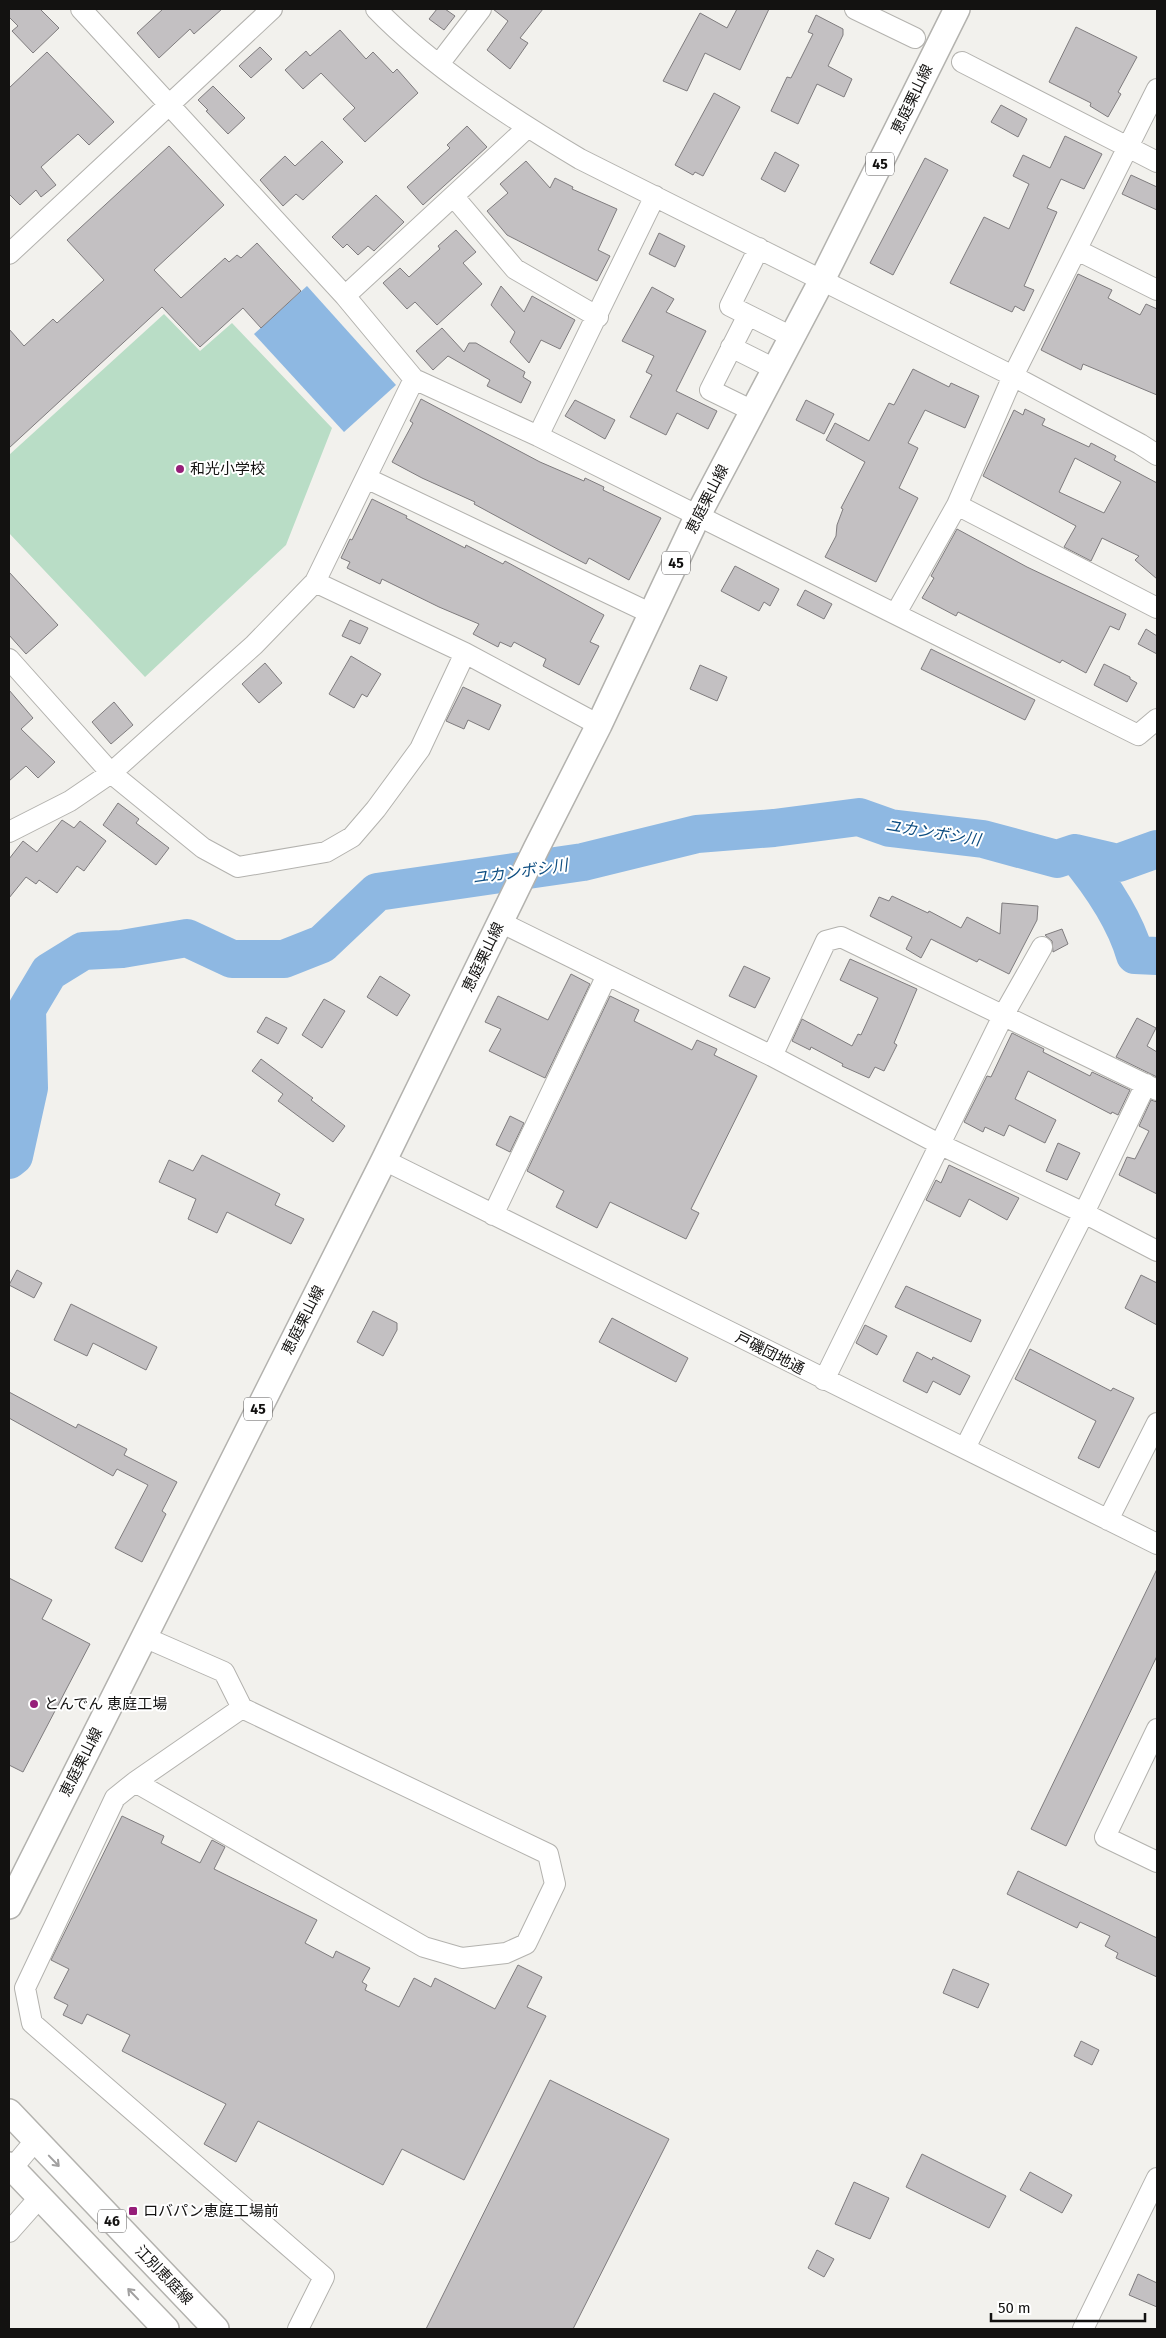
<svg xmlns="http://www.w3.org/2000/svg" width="1166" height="2338" font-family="'Fira Sans','Noto Sans JP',sans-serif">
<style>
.green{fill:#b9ddc6}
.water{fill:#8eb8e2}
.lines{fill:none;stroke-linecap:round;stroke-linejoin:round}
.river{stroke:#8eb8e2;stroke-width:38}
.building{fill:#c3c0c2;stroke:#7f7c7e;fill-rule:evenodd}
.minor-casing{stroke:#b3b2ae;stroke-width:22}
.major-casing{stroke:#b3b2ae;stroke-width:28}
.minor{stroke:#fff;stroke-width:20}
.major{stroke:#fff;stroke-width:25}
.oneway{stroke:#a1a0a0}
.poi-dot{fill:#961e79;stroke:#fff;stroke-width:2}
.labels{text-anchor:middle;stroke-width:4;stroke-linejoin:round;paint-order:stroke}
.shield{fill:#fff;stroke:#5a5958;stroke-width:1}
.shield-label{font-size:14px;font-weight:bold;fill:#131211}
.street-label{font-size:15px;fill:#131211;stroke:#fff}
.poi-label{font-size:15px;fill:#131211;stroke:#fff;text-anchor:start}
.water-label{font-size:16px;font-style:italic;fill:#0d4d81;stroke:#fff}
</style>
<rect width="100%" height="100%" fill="#f2f1ed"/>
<path class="green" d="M164 314 200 351 232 323 332 428 286 545 145 677 9 533V455Z"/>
<path class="water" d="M307 286 396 385 344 432 254 334Z"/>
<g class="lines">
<path class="river" d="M1075 853 1118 863 1157 849
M9 1160 14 1156 29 1088 27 1009 49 972 83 951 122 949 187 938 232 959H284L322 944 377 892 583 862 697 834 774 828 859 817 890 828 983 839 1057 859 1075 853C1100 883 1124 917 1135 955L1157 956"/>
</g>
<path class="building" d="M9 9H40L59 28 33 53 12 31 18 26 9 17Z
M163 9H222L194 34 190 29 159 58 137 33Z
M437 9H445L455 16 444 30 429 19Z
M493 9H543L520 38 528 43 510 69 487 50 508 21Z
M737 9H769L740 70 705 53 687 91 663 81 700 13 727 28Z
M816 15 843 29V35L828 66 852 79 844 97 817 84 798 124 771 111 787 77 791 78 813 34 808 32Z
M1076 27 1137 57 1118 92 1121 94 1108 117 1090 106 1091 103 1049 82Z
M340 30 366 59 373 52 393 73 397 69 418 93 365 142 343 119 355 108 321 73 303 89 285 70 306 51 310 56Z
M260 47 272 59 251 78 239 66Z
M47 52 114 122 89 145 78 134 41 167 56 185 41 197 36 190 20 205 9 194V88Z
M213 86 245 118 228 134 206 111 208 110 198 100Z
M714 93 740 107 703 176 695 172 693 175 675 165Z
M1001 105 1027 119 1018 137 991 122Z
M467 126 487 147 423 205 407 187 450 148 447 145Z
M1065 136 1102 154 1084 189 1061 179 1047 208 1057 212 1024 286 1034 290 1024 311 1015 306 1012 312 950 283 984 217 1009 229 1029 184 1013 176 1023 155 1050 168Z
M322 141 343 162 303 200 296 194 283 206 260 180 285 156 295 166Z
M169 146 224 205 154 270 181 298 225 258 229 262 237 255 241 258 257 243 301 291 261 328 243 308 200 347 162 307 9 448V329L24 346 53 319 57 323 104 280 67 240Z
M775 152 799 165 785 192 761 179Z
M925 158 948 170 893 275 870 263Z
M526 161 550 188 555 178 573 187 572 189 617 209 598 250 610 256 597 281 507 235 487 211 508 193 500 184Z
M1131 175 1157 187V210L1122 194Z
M376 195 404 222 374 251 368 246 358 255 347 244 343 248 332 237Z
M456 230 476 252 463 263 482 284 437 325 415 302 407 309 383 283 400 268 409 277 440 249 438 246Z
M659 233 685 246 675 267 649 254Z
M1078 274 1112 290 1108 298 1140 315 1146 304 1157 309V395L1083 364 1081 370 1041 350Z
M501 286 524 312 532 296 575 320 560 349 541 340 529 363 510 342 515 332 491 305Z
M652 287 674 299 666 312 706 331 676 391 717 411 708 429 677 413 666 435 630 417 652 375 646 372 654 356 622 341Z
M442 328 464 352 469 343H476L525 372 523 377 531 382 521 403 487 386 490 380 448 356 433 370 416 351Z
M913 369 949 387 951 383 979 396 965 428 925 410 908 443 918 448 899 488 918 498 876 582 825 557 836 536 837 525 843 509 841 508 865 462 826 440 835 423 869 441 889 403 894 405Z
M421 399 540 462 584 481 585 478 604 487 603 490 661 518 629 580 589 558 586 564 561 551 474 504 475 502 422 478 392 462 413 423 410 421Z
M575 400 615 420 605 439 565 416Z
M806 400 834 414 824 434 796 420Z
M1025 409 1045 419 1042 425 1089 447 1091 443 1116 456 1114 460 1157 483V579L1135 560 1139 556 1102 538 1091 561 1064 547 1076 526 983 476 1014 410 1023 415ZM1075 458 1121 482 1104 513 1059 492Z
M372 499 407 516 406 518 465 548 466 545 503 564 505 561 604 615 590 642 599 646 579 685 543 666 546 659 514 642 511 647 500 642 498 647 473 634 479 624 439 607 382 579 380 584 347 568 350 562 341 558 350 539 352 540Z
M957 529 1027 567 1126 614 1119 630 1110 626 1086 673 1062 660 1060 663 958 612 956 616 922 598 934 578 931 576Z
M735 566 779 589 770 606 764 602 759 611 721 591Z
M9 572 58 625 26 654 9 635Z
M805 590 832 604 824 619 797 605Z
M350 620 368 628 360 644 342 636Z
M1146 629 1157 636V654L1138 644Z
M931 649 1035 700 1025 720 921 669Z
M351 656 381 674 367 697 362 694 354 708 329 694Z
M265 663 282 683 259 703 242 684Z
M1104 664 1130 677V679L1137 683 1127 702 1094 685Z
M700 665 727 677 717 701 690 689Z
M463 687 501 705 489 730 468 720 464 729 446 721Z
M9 690 33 718 21 729 55 762 38 778 26 766 9 781Z
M114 702 133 725 111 744 92 722Z
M118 803 139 819 136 823 169 848 156 865 103 825Z
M62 820 74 828 80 821 106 841 84 871 77 866 57 893 39 880 36 884 26 877 9 898V859L23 841 37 852Z
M892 896 928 913 929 911 961 928 967 917 1000 934 1002 903 1038 906 1037 920 1009 974 979 959 977 962 931 939 921 958 906 949 912 937 870 916 879 897 889 901Z
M1062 929 1068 944 1053 952 1052 941 1045 935Z
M850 959 917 989 894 1043 897 1045 884 1071 875 1067 869 1078 842 1066 843 1064 811 1047 810 1050 792 1041 802 1019 852 1046 858 1034 861 1035 878 998 840 980Z
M744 966 770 978 755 1008 729 996Z
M571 974 590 984 545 1078 489 1051 501 1029 485 1022 498 996 548 1020Z
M380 976 410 995 397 1016 367 997Z
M610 996 639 1010 634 1021 692 1050 697 1040 717 1049 714 1055 757 1076 691 1209 699 1213 686 1239 610 1202 597 1228 556 1207 564 1191 527 1171Z
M324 999 345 1011 322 1048 302 1035Z
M266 1017 287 1028 278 1044 257 1032Z
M1137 1018 1156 1028 1147 1046 1157 1052V1077L1116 1057Z
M1012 1033 1044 1049 1043 1052 1090 1076 1092 1072 1130 1090 1118 1115 1112 1112 1111 1114 1028 1071 1015 1099 1056 1120 1045 1143 1009 1125 1004 1136 985 1127 983 1132 964 1122 987 1076 991 1077Z
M261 1059 313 1098 311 1100 345 1126 333 1142 278 1101 283 1094 252 1071Z
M1151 1100 1157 1102V1194L1119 1175 1127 1157 1135 1159 1149 1131 1139 1126Z
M510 1116 524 1123 510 1152 496 1145Z
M1058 1143 1080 1153 1067 1180 1046 1171Z
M202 1155 280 1194 275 1205 304 1219 291 1244 227 1212 217 1233 188 1219 196 1199 159 1182 169 1160 193 1171Z
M949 1165 1019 1198 1007 1220 969 1199 960 1217 926 1200 936 1180 941 1183Z
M17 1270 42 1283 34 1298 9 1285Z
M1141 1275 1157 1283V1325L1125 1308Z
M906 1286 981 1320 971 1342 895 1307Z
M71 1304 157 1347 146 1370 93 1343 87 1356 54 1340Z
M373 1311 397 1323V1330L383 1356 357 1342Z
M612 1318 688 1358 676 1382 599 1342Z
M865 1325 887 1336 877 1355 856 1343Z
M1030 1349 1111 1391 1113 1388 1134 1398 1099 1468 1078 1458 1096 1421 1015 1379Z
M917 1352 932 1360 933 1357 970 1376 960 1395 933 1381 927 1393 903 1381Z
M9 1392 76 1428 78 1424 127 1449 124 1455 177 1482 162 1511 166 1514 142 1562 115 1548 148 1485 117 1469 113 1476 9 1418Z
M1157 1569V1656L1066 1846 1031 1829Z
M9 1578 52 1600 42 1619 90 1644 23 1772 9 1765Z
M122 1816 164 1836 161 1843 200 1863 212 1840 225 1847 214 1869 317 1920 305 1943 333 1958 336 1951 370 1968 362 1982 367 1985 365 1990 399 2007 414 1978 431 1987 435 1978 495 2009 518 1965 542 1977 527 2007 546 2016 464 2180 402 2149 383 2185 258 2121 236 2162 204 2144 226 2104 122 2051 130 2035 87 2014 82 2024 63 2015 68 2005 54 1998 69 1969 51 1960Z
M1018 1871 1157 1938V1977L1116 1958 1118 1953 1105 1946 1110 1936 1080 1922 1077 1928 1007 1894Z
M953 1969 989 1984 978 2008 943 1993Z
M1081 2041 1099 2050 1092 2065 1074 2056Z
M550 2080 669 2139 573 2329H426Z
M922 2154 1006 2196 989 2228 906 2187Z
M1030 2172 1072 2195 1062 2213 1020 2190Z
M854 2182 889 2198 870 2239 835 2224Z
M817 2250 834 2259 824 2277 808 2268Z
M1138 2274 1157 2283V2307L1129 2295Z"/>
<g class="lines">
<g class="minor-casing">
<path id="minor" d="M81 9 345 296 414 379 538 436 1138 735 1157 719
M376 9C432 67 511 118 580 159L1013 376 1140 444 1157 455
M855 9 915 38
M962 62 1157 162
M439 64 481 9
M454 197 515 269 598 317
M1077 250 1157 290
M9 254 272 9
M345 296 527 128
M748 315 792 337
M731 347 775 369
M753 411 710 390 748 315 730 306 759 248
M538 436 655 196
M366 478 652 614
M957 505 1157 608
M315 582 465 653 599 725
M896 613 957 505 1013 376 1157 89
M9 659 111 773 203 848 238 867 326 852 352 837 376 809 420 749 465 653
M9 832 70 801 111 773 254 645 315 582 414 379
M500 922 772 1056 939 1144 1084 1213 1157 1251
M772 1056 826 941 841 937 1157 1090
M384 1160 1157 1544
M493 1215 607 975
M824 1380 1003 1016 1042 947
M965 1448 1084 1213 1146 1084
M1108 1520 1157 1423
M144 1637 224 1672 242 1708
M1157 1729 1105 1837 1157 1862
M135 1782 242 1708 548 1854 555 1884 526 1944 506 1953 462 1958 424 1947 135 1782 115 1798 25 1988 32 2023 324 2277 298 2329
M9 2172 35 2141
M9 2232 40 2197
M1083 2329 1157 2178"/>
</g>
<g class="major-casing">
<path id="major" d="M9 1906 384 1160 536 849 599 725 698 515 822 280 957 9
M9 2112 216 2329
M9 2165 166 2329"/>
</g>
<use href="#minor" class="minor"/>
<use href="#major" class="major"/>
</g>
<defs><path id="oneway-shaft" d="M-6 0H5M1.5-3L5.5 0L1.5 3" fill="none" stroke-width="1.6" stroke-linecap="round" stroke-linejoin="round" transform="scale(1.25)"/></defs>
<g class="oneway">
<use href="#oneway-shaft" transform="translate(54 2161) rotate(46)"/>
<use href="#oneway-shaft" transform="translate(133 2294) rotate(-134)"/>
</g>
<g class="poi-dot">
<circle cx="180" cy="469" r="5"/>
<circle cx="34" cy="1704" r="5"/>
<rect x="128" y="2206" width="10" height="10" rx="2.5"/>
</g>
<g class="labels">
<g class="shield">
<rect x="866" y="152.5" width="28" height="23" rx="4"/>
<rect x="662" y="551.5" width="28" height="23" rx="4"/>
<rect x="244" y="1397.5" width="28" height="23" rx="4"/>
<rect x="98" y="2209.5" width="28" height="23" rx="4"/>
</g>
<g class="shield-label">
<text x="880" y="169">45</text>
<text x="676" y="568">45</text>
<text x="258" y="1414">45</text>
<text x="112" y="2226">46</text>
</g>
<g class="street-label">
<text transform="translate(912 99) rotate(-64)" y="5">恵庭栗山線</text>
<text transform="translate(707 499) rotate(-63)" y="5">恵庭栗山線</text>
<text transform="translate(483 957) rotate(-64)" y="5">恵庭栗山線</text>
<text transform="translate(303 1320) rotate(-63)" y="5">恵庭栗山線</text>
<text transform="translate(770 1353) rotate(27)" y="5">戸磯団地通</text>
<text transform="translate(81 1762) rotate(-63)" y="5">恵庭栗山線</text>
<text transform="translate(164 2275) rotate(46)" y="5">江別恵庭線</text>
</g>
<g class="poi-label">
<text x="190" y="474">和光小学校</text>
<text x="44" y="1709">とんでん 恵庭工場</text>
<text x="143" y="2216">ロバパン恵庭工場前</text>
</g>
<g class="water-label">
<text transform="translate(933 832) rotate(9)" y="6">ユカンボシ川</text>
<text transform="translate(520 871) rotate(-8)" y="6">ユカンボシ川</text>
</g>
</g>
<rect width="1166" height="2338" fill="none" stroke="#131211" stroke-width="20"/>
<path d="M991 2313v8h154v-8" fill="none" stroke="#131211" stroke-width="2.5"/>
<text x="998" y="2313" font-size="15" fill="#131211" stroke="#ffffff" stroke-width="4" paint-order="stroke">50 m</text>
</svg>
